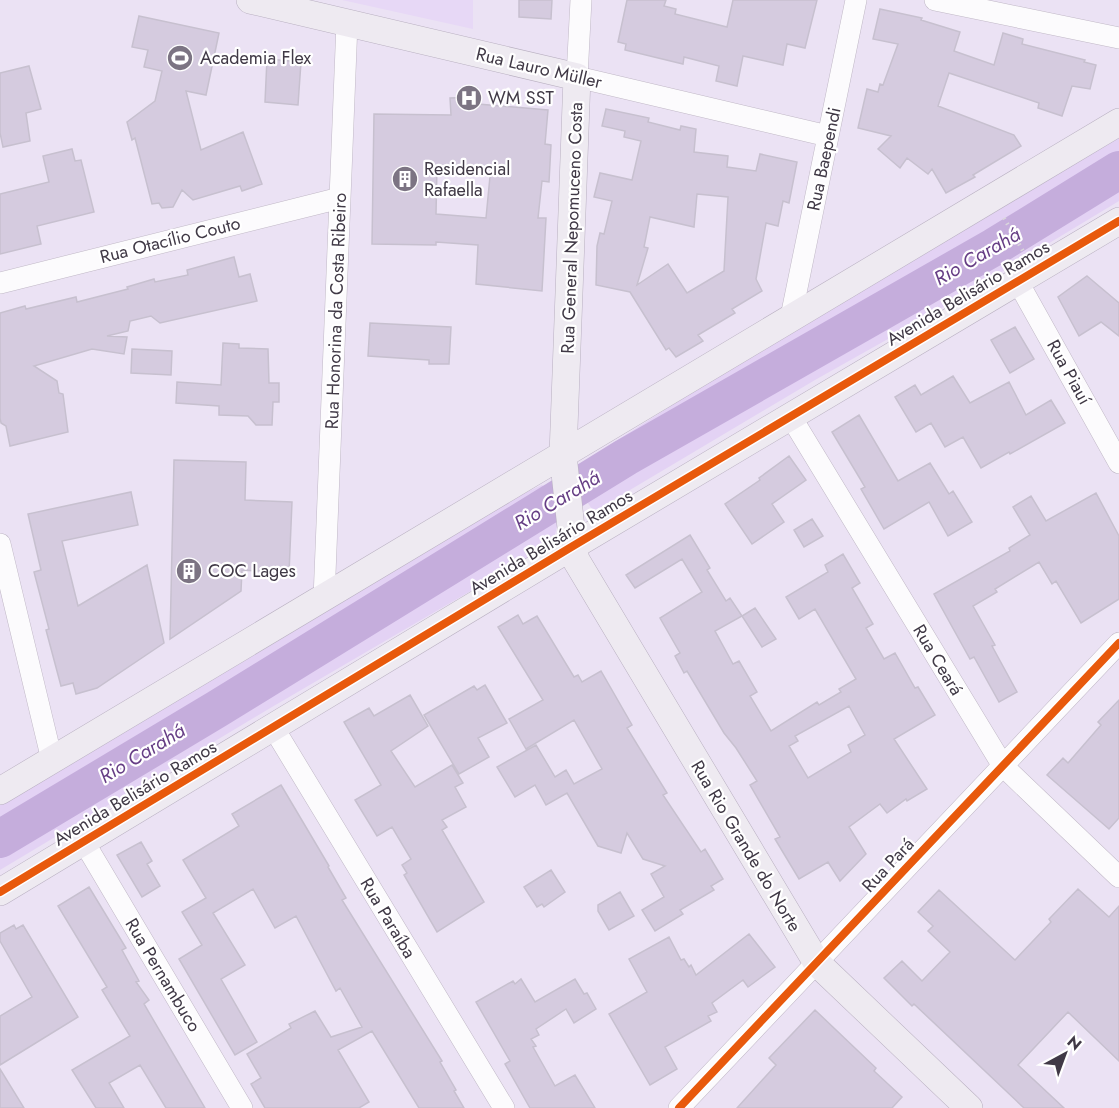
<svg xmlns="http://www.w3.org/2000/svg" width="1119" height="1108" font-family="Jost,sans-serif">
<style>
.built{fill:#e7d8f6}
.green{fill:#e3d2f4}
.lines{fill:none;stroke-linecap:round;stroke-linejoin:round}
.river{stroke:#c5addc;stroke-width:38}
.building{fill:#d5cbdf;stroke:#c7c0cf;stroke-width:1.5;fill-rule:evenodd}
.minor-casing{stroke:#c0b8c6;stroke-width:22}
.major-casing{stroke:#b9b0c1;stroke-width:28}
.path{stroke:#dad7dc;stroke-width:4;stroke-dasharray:1.5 4.5;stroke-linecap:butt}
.minor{stroke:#fcfbfd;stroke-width:21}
.major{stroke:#eeeaf1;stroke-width:27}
.cycleway-casing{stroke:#fff;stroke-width:11}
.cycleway{stroke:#e8590c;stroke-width:8}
.labels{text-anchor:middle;stroke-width:4.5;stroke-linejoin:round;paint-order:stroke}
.poi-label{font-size:18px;fill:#403946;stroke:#fff;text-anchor:start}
.street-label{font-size:18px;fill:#403946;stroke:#fff}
.water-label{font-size:20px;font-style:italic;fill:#663e85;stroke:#fff}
</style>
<rect width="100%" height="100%" fill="#ebe2f4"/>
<path class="built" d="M342 0H473V29Z"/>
<path class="green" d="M1119 135V201L920 321 815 380 598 509H592L585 499 582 468 594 455 715 378Z
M542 485 553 492 558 522 553 543 272 707 0 870V805L263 650 516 497Z"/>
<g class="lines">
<path class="river" d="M0 839 217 709 626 457 994 247 1119 170"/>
</g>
<path class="building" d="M519 0H552L551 19 519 17Z
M627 0H666L664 6 676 9 675 14 727 27 733 0H817L805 48 787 44 783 65 743 56 737 86 716 81 719 66 684 57 683 64 625 50 626 44 618 42Z
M880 9 922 18 921 20 960 32 954 51 994 65 1003 33 1023 39 1022 44 1085 60 1084 62 1096 65 1090 89 1072 86 1062 116 1038 108 1039 103 949 73 938 106 1014 135 1021 146 973 175 975 177 946 193 932 169 928 174 907 158 900 168 878 149 891 136 858 128 867 89 878 92 880 84 883 85 898 44 873 39Z
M139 16 219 33 206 95 186 91 201 150 243 132 262 184 242 191 240 186 193 200 182 190 173 207 162 208 159 203 152 204 135 138 132 140 127 122 155 101 162 71 144 67 148 50 132 47Z
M267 59 301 62 298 105 265 102Z
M29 66 41 109 26 113 30 141 3 147 0 133V73Z
M478 97V104L548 110 545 144 551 145 549 182 542 181 538 218H546L542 291 476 284 478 245 436 242V245L372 244 374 114 451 115 450 98ZM491 166 486 218 436 214 437 167Z
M606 109 649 118 648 122 680 130 681 126 696 129 694 152 728 156 727 167 756 171 760 154 797 162 789 203 783 201 778 226 766 223 756 279 762 291 732 309 735 313 698 335 703 341 676 357 669 348 666 350 630 292 596 285 597 246 600 233 604 234 612 201 594 197 600 173 632 180 641 141 624 137 625 131 602 126ZM697 194 728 197 724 271 687 293 668 264 637 285 648 248 644 247 650 217 694 227Z
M72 149 75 161 81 160 94 212 37 226 41 244 0 254V194L49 182 43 156Z
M234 257 239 277 250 274 257 301 160 323 151 316 130 321 128 331 107 336 127 337 124 354 92 349 34 366 57 381 59 393 63 394 68 432 10 446 6 426 1 423 0 418V313L25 306 26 309 76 297 77 302 128 289 127 287 154 279 155 282 188 275 187 270Z
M1087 276 1119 303V336L1101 322 1079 336 1058 297Z
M370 323 451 327 449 364H429V360L368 356Z
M1015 327 1034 359 1010 373 991 340Z
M223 343 239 344V348L268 349 269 383H279V402H273L272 425H256L248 416 219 415V406L176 403 177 382 221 385Z
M132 349 172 351 171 375 131 373Z
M953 376 970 403 1009 382 1026 415 1051 400 1065 423 1010 454 1009 452 981 468 963 437 945 447 931 423 916 432 895 397 915 385 921 395Z
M859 415 898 481 930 463 949 494 953 491 972 522 948 536 929 502 884 529 861 489 865 487 832 432Z
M789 456 806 480 772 504 784 522 752 544 725 504 760 480 759 478Z
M174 460 246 462 245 500 292 502 289 573 242 570 241 591 170 639Z
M131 492 138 525 62 541 78 606 147 565 164 643 97 688 76 694 73 683 61 686 46 630 49 629 34 572 41 570 28 514Z
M1096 493 1119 536V599L1081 623 1056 581 1052 584 1039 562 995 589 997 592 973 606 995 645 992 646 1017 692 999 702 974 657 970 659 934 594 1010 551 1009 548 1030 535 1013 507 1031 496 1046 521Z
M812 519 823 536 804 547 794 530Z
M690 535 710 568 707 570 726 601 730 598 742 616 715 631 733 664 739 661 757 692 750 696 771 731 817 702 819 705 841 692 839 689 856 679 815 609 799 619 786 597 828 572 825 565 843 554 860 583 852 588 873 624 866 628 884 659 895 653 915 688 918 687 935 715 894 739 927 789 907 801 906 799 887 813 880 804 849 827 866 854 840 881 828 862 799 879 775 839 780 837 750 785 757 781 736 748 724 733 687 671 684 673 675 656 680 653 660 618 702 592 682 559 635 588 626 575ZM849 706 865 735 848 745 851 752 808 778 789 746 798 741 795 736Z
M755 608 776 639 762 647 742 616Z
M518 615 523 624 537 616 574 677 578 675 582 682 601 671 632 725 627 728 667 793 663 795 701 852 705 849 723 879 711 886 714 890 680 910 683 914 655 931 642 910 664 897 651 874 665 866 643 859 627 833 621 853 598 846 567 793 546 805 535 785 515 797 497 767 536 745 555 777 566 770 574 784 602 769 574 720 526 749 509 719 543 700 498 627Z
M485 685 507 723 478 738 489 757 459 774 424 715 474 686 477 690Z
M410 695 428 726 391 751 415 787 452 765 463 783 455 787 466 807 442 820 447 827 442 830 484 902 437 932 404 875 407 873 402 865 411 859 392 827 377 836 355 800 381 785 344 722 369 708 374 716Z
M1119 700V818L1109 829 1047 775 1063 758 1068 763 1101 725 1098 722Z
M281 785 329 866 328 867 346 898 342 900 442 1061 440 1062 456 1090 454 1091 464 1108H419L372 1031 338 1050 369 1102 359 1108H265L251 1084 261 1078 247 1054 291 1028 289 1024 315 1011 331 1037 362 1027 340 988 336 991 296 916 275 928 253 889 213 913 245 965 221 979 257 1042 235 1055 179 959 202 945 182 912 206 898 183 860 239 826 232 814Z
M141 842 152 861 147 864 160 886 142 897 117 855Z
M551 870 565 892 544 907 542 904 537 907 524 887Z
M89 887 126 948 122 950 139 981 136 982 149 1000 144 1004 205 1108H166L140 1065 109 1083 124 1108H96L72 1070 130 1036 102 990 107 987 58 906Z
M1078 889 1109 917 1119 906V1061L1068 1012 1018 1065 1064 1108H1024L914 1004 912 1006 884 978 902 961 922 981 950 952 928 931 933 926 918 912 939 890 1015 960 1051 922 1049 919Z
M620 892 634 916 609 930 598 911V905Z
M14 925 16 929 23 925 78 1017 0 1065V1016L32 997 0 941V933Z
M749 934 775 967 748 987 743 980 712 1003 717 1012 708 1016 711 1021 665 1047 677 1069 650 1085 609 1014 647 992 629 959 669 937 681 960 684 959 689 967 691 965 696 975Z
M521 979 535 1002 575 979 584 994 587 993 596 1009 574 1023 566 1009 536 1029 539 1035 531 1039 536 1046 533 1047 555 1086 575 1075 595 1108H530L505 1064 510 1061 476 1002 513 981 515 984Z
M815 1010 876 1068 874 1071 902 1097 892 1108H737L776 1065 769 1058Z
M0 1069 24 1108H0Z"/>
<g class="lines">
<g class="minor-casing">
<path id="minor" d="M581 0 577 77 828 136
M935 0 1119 38
M1018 282 1119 463
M0 283 340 198
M791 317 856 0
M791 417 1003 766 1119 877
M0 544 52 760
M324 599 347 23
M273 727 504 1108
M84 842 242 1108
M679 1108 1119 643"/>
</g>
<g class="major-casing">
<path id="major" d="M250 0 577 77 563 455 573 546 576 560 817 963 969 1108
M0 791 1119 122
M0 892 573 546 1119 221"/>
</g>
<path class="path" d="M1004 218 1023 251"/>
<use href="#minor" class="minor"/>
<use href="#major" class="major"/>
<g class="cycleway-casing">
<path id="cycleway" d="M0 892 573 546 1119 221
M679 1108 1119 643"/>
</g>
<use href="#cycleway" class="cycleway"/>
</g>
<defs>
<g id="stadium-disc" transform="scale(1.35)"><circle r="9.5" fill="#7c7483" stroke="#fff"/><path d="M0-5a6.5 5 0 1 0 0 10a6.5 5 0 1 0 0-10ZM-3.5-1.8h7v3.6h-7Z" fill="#fff"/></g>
<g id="hospital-disc" transform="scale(1.35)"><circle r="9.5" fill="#7c7483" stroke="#fff"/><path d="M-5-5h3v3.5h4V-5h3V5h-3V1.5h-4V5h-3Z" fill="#fff"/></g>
<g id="building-disc" transform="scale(1.35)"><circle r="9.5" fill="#7c7483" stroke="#fff"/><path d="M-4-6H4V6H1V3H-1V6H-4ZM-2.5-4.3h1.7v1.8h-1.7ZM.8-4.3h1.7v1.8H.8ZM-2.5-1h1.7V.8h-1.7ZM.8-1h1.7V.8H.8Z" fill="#fff"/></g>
</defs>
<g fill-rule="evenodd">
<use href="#stadium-disc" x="180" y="58"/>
<use href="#hospital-disc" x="469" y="98"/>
<use href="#building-disc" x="405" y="179"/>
<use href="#building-disc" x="189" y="571"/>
</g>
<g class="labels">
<g class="poi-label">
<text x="200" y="64">Academia Flex</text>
<text x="488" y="104">WM SST</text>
<text x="424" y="175">Residencial<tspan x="424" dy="21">Rafaella</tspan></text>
<text x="208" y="577">COC Lages</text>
</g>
<g class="street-label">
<text transform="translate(539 68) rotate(13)" y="6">Rua Lauro Müller</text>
<text transform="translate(824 159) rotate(-78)" y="6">Rua Baependi</text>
<text transform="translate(572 228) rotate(-88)" y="6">Rua General Nepomuceno Costa</text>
<text transform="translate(170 240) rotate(-14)" y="6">Rua Otacílio Couto</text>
<text transform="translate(968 293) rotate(-31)" y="6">Avenida Belisário Ramos</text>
<text transform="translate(336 311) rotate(-88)" y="6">Rua Honorina da Costa Ribeiro</text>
<text transform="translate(1069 372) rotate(61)" y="6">Rua Piauí</text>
<text transform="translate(551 542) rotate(-31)" y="6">Avenida Belisário Ramos</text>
<text transform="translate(938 660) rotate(59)" y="6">Rua Ceará</text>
<text transform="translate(135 793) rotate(-31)" y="6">Avenida Belisário Ramos</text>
<text transform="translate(746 846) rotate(59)" y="6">Rua Rio Grande do Norte</text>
<text transform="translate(888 865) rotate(-47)" y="6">Rua Pará</text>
<text transform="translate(388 918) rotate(59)" y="6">Rua Paraíba</text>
<text transform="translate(163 975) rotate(59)" y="6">Rua Pernambuco</text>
</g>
<g class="water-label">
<text transform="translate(977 256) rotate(-30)" y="7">Rio Carahá</text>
<text transform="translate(557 500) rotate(-31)" y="7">Rio Carahá</text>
<text transform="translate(142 753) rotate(-31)" y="7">Rio Carahá</text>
</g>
</g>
<g transform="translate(1065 1054) rotate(41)" stroke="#ffffff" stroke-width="4.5" paint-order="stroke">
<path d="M0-4.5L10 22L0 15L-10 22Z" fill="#403946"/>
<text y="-9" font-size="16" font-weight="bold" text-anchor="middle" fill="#403946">N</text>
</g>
</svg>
